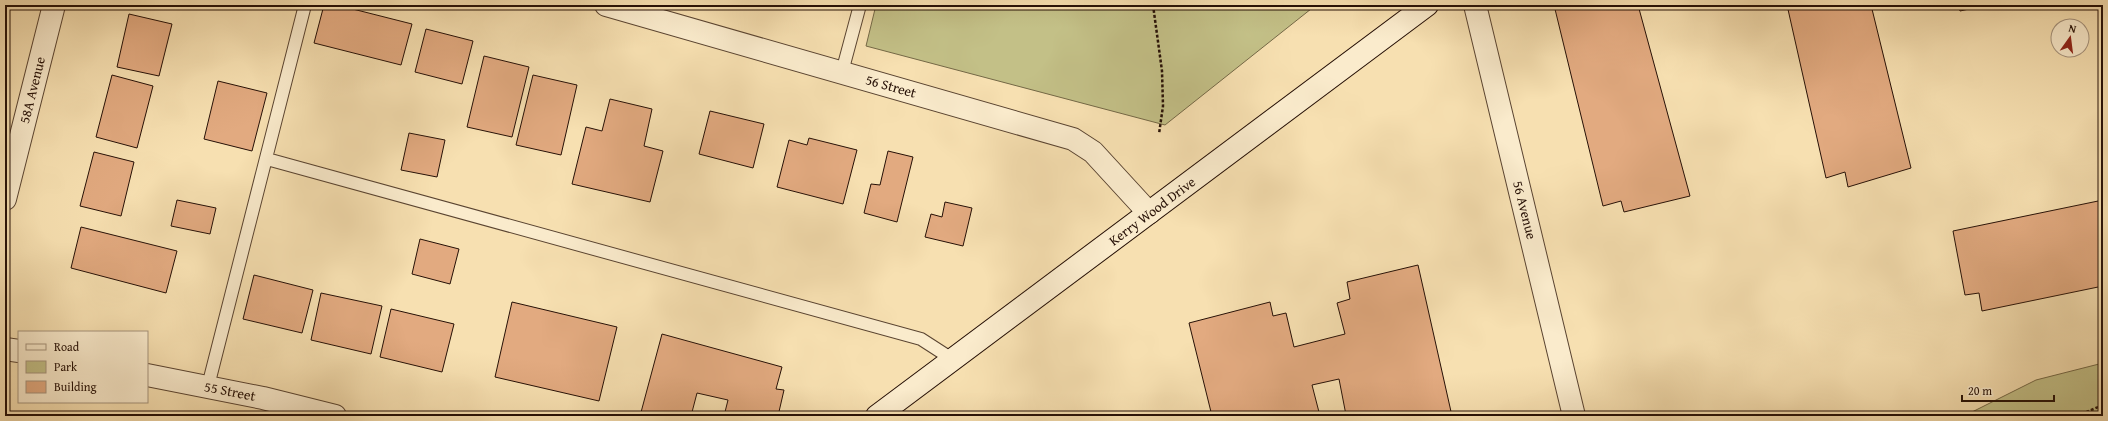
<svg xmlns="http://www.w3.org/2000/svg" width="2108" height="421" font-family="'Gentium Book Plus',serif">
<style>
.green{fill:#c3c087;stroke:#746846}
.building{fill:#e2aa80;stroke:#261006}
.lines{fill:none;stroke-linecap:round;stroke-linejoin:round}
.lane-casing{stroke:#5a4431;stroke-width:14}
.street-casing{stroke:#5a4431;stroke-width:24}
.secondary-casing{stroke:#261006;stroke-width:24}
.path{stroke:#261006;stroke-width:2.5;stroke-dasharray:3 2;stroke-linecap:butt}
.lane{stroke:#faebcc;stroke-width:12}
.street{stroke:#faebcc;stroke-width:22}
.secondary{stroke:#faebcc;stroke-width:22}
.labels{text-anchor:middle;stroke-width:3.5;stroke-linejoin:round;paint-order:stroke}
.street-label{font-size:14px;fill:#261006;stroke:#faebcc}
</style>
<rect width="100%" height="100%" fill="#f7e0b1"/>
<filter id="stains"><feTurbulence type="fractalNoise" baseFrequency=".005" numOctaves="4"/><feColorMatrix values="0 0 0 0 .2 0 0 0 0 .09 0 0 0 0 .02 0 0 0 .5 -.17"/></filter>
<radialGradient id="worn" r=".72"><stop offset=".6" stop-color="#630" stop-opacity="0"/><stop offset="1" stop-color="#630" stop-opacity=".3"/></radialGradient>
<path class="green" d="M876 5H1316L1165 125 866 46Z
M2103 363V416H1964L2036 380Z"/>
<path class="building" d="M324 5H337L412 24 401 65 314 43Z
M1554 5H1638L1690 196 1624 212 1621 201 1603 206Z
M1787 5H1871L1911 168 1848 187 1845 172 1826 178Z
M1958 5H1987L1960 11Z
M129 14 172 24 159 76 117 67Z
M426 29 473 41 462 84 415 72Z
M484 56 529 67 512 137 467 127Z
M112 75 153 86 137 148 96 137Z
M533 75 577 85 561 155 516 145Z
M218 81 267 93 252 151 204 139Z
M610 99 652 109 644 146 663 151 650 202 572 184 586 127 602 131Z
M710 111 764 124 753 168 699 154Z
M409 133 445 140 437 177 401 170Z
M809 138 857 150 843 204 777 187 789 140 807 145Z
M888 151 913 157 897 222 864 213 871 184 880 185Z
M94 152 134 162 121 216 80 206Z
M177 200 216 208 210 234 171 226Z
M2103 200V286L1982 311 1979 293 1965 295 1953 231Z
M945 202 972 208 963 246 925 237 931 214 942 217Z
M81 227 177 251 166 293 71 268Z
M420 239 459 249 450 284 412 274Z
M1418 265 1452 416H1357V413L1346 415 1339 379 1312 385 1320 416H1212L1189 323 1270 302 1273 316 1286 313 1294 347 1345 334 1337 303 1350 299 1347 282Z
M254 275 313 290 302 333 243 319Z
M321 293 382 306 371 354 311 340Z
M512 302 617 327 599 401 495 377Z
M391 309 454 324 442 372 380 357Z
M662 334 782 367 776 389 784 390 778 416H732L733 413 725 412 728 400 697 393 691 416H640Z"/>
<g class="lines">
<g class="lane-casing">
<path id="lane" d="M842 72 860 5
M267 159 921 339 952 359
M208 386 305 5"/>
</g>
<g class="street-casing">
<path id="street" d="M606 5 1073 139 1093 152 1149 213
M1475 5 1574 416
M5 199 54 5
M5 349 19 351
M147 375 263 398 335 416"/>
</g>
<g class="secondary-casing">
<path id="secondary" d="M877 416 1427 5"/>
</g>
<path class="path" d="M1153 5 1162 71 1163 106 1159 134
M2077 416 2103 405"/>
<use href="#lane" class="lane"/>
<use href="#street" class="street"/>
<use href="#secondary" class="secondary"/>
</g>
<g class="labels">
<g class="street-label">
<text transform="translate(891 86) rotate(16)" y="5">56 Street</text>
<text transform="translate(32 90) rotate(-76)" y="5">58A Avenue</text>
<text transform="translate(1525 210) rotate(76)" y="5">56 Avenue</text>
<text transform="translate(1152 211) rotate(-37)" y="5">Kerry Wood Drive</text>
<text transform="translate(230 391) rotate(11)" y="5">55 Street</text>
</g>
</g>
<rect width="2108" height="421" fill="none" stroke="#f7e0b1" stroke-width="20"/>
<rect x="6" y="6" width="2096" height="409" fill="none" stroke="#261006" stroke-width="2"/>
<rect x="10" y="10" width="2088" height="401" fill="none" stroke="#261006"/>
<rect x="18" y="331" width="130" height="72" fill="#faebcc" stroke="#a5937d"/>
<rect x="26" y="344" width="20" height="6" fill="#faebcc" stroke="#a5937d"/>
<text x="54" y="351" font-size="12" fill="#261006">Road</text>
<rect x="26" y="361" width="20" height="12" fill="#c3c087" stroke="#a5937d"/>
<text x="54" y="371" font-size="12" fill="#261006">Park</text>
<rect x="26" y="381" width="20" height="12" fill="#e2aa80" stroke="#a5937d"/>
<text x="54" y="391" font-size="12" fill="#261006">Building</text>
<g transform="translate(2070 38) rotate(14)"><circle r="19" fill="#faebcc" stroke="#a5937d"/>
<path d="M0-3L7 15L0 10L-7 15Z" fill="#8f2418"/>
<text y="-6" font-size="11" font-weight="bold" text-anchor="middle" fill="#261006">N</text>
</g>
<path d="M1962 395v6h92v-6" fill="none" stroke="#261006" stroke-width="2"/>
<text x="1968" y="395" font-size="12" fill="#261006" stroke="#faebcc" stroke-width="3" paint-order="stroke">20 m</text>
<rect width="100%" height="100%" filter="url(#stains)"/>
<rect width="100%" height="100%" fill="url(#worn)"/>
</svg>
